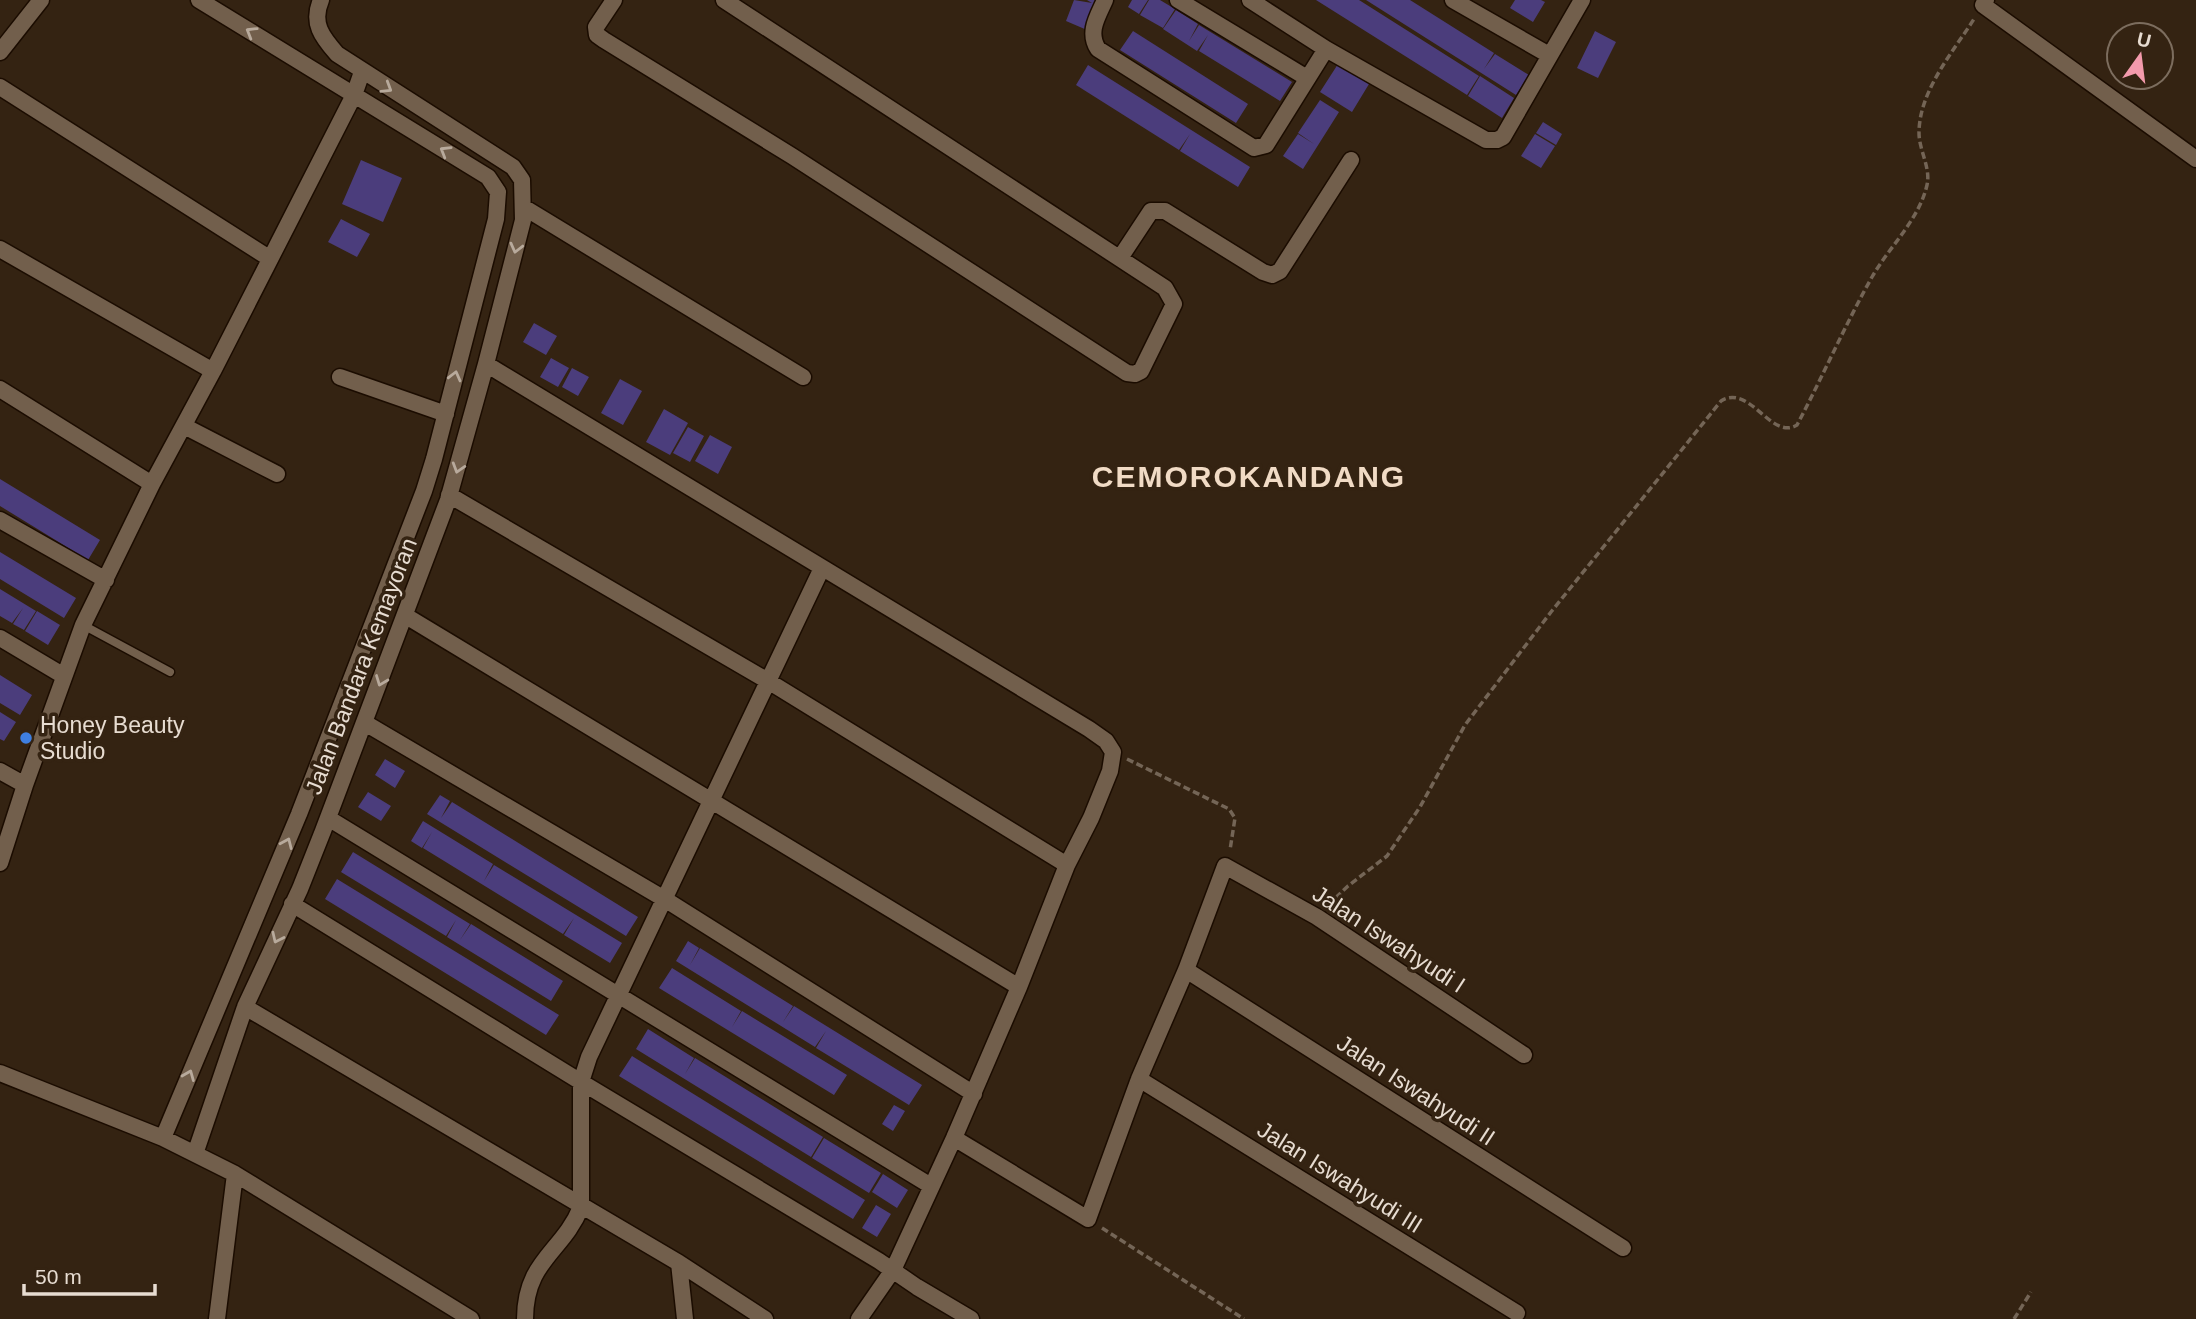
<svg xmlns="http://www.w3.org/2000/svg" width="2196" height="1319" font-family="Helvetica,sans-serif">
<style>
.building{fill:#4b3d7c}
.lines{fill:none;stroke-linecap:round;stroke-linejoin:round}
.lane-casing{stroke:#1b0c00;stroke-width:11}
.street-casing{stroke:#1b0c00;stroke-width:19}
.path{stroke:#746556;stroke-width:3.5;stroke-dasharray:7 3.5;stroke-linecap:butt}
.lane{stroke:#725f4c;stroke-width:8}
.street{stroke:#725f4c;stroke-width:16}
.oneway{stroke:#b8aa9c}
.shop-dot{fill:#3f7fe0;stroke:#342312;stroke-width:2.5}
.labels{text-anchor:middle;stroke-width:7;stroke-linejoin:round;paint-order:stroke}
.street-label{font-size:23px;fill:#e7dcd1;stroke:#342312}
.poi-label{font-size:23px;fill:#e7dcd1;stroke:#342312;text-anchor:start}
.district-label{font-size:30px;font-weight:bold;letter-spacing:2px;fill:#f1dbc5;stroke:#342312}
</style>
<rect width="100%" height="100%" fill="#342312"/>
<path class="building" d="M1074 0 1092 3 1087 0H1099L1087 30 1066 21Z
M1132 0H1148L1139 14 1128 7Z
M1149 0H1160L1175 9 1163 28 1140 15Z
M1316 0H1359L1479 76 1467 95Z
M1366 0H1410L1494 53 1484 69 1495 54 1529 75 1516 95Z
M1515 0H1541L1545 2 1533 22 1510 8Z
M1176 10 1198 24 1189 41 1199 25 1292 82 1280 101 1199 51 1208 35 1197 51 1163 29Z
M1133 31 1248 104 1236 123 1120 50Z
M1595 31 1616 42 1598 78 1577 68Z
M1338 64 1369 84 1352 112 1320 92Z
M1088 65 1250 167 1238 187 1180 151 1190 134 1179 150 1076 85Z
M1480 76 1514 98 1502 118 1468 96Z
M1320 100 1339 112 1303 169 1283 156 1298 134 1314 144 1298 133Z
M1543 122 1562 134 1556 145 1536 133Z
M1535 134 1555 146 1541 168 1521 156Z
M361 160 402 178 383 222 342 204Z
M341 219 370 234 357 257 328 242Z
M534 323 557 336 546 355 523 342Z
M551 358 569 368 558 387 540 377Z
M572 368 589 377 578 396 562 387Z
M620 379 642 391 623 425 601 413Z
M664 409 688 423 670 455 646 442Z
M688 427 704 436 690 462 673 453Z
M710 435 732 447 718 474 695 461Z
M0 479 100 540 88 560 0 506Z
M0 552 76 598 64 618 0 579Z
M0 589 36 611 24 630 13 624 23 608 12 623 0 616Z
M37 611 60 625 48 645 25 631Z
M0 675 32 695 20 715 0 703Z
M0 712 16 722 4 741 0 739Z
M385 759 405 771 395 788 375 775Z
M368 792 391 806 381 821 358 807Z
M440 795 450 801 441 818 452 802 638 917 626 936 427 814Z
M423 821 493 864 484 881 494 865 622 943 610 963 564 935 574 918 563 934 423 848 432 832 422 848 411 841Z
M353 852 470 924 460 940 471 924 563 981 551 1001 447 937 456 920 446 936 341 872Z
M337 879 559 1015 546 1035 325 899Z
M688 941 699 948 690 965 700 948 793 1006 783 1022 794 1006 922 1085 909 1105 816 1048 826 1031 815 1047 676 961Z
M672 968 741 1011 732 1027 742 1011 847 1075 834 1095 659 988Z
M648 1029 694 1058 685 1074 695 1058 823 1137 811 1157 636 1049Z
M632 1056 865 1200 853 1219 619 1076Z
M894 1105 905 1111 893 1131 882 1124Z
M824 1138 881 1173 869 1193 812 1158Z
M883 1174 908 1190 897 1208 872 1192Z
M876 1205 891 1214 877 1237 862 1228Z"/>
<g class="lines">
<g class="lane-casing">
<path id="lane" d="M83 625 170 672"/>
</g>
<g class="street-casing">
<path id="street" d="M199 0 488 177 498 192
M321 0C311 23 322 37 337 54L513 167 522 180
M614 0 596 27 597 35 604 40 792 156 1127 373 1135 374 1141 371 1174 304 1165 288 724 0
M1105 0C1098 16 1087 32 1098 49L1254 148 1266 145 1326 49
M1178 0 1307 78
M1250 0 1326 49 1486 140H1497L1503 137 1582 0
M1453 0 1549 55
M1986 0 1983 5 2196 159
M0 52 41 0
M0 87 269 258
M525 208 803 377
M0 249 213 371
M1120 258 1151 211H1165L1263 272 1272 275 1280 271 1351 160
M486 364 1089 729 1106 741 1113 752 1110 771 1091 818 1067 865 1019 987 954 1138 893 1270 859 1319
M340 377 446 414
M0 389 152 484
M184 426 277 474
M449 495 768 681 1067 865
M0 520 106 580
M406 616 1019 987
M0 638 64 676
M365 723 666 900 974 1094
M0 771 25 785
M328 818 931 1186
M0 863 25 785 83 625 152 484 213 371 354 95 362 72
M292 904 581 1082 879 1261 917 1287 971 1319
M1186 970 1623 1248
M245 1007 679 1263 765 1319
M0 1073 163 1138 235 1174 471 1319
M1139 1079 1517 1313
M163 1138 299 814 424 491 434 459 496 219 498 192
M954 1138 1088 1219 1139 1079 1186 970 1225 866 1317 917 1524 1055
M195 1154 245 1007 300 889 323 831 448 500 486 364 523 220 522 180
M679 1263 685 1319
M217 1319 235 1174
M525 1319C525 1260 563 1252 581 1207V1082L589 1057 822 568"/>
</g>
<path class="path" d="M1127 759 1229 809 1235 818 1230 850
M1328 905 1348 886 1387 856 1420 807 1465 725 1551 612 1721 401C1750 383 1771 441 1797 425 1823 376 1845 325 1872 277 1889 247 1919 220 1927 185 1931 168 1919 150 1919 133 1919 91 1953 52 1974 19
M1102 1228 1244 1319
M2014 1319 2031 1292"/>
<use href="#lane" class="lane"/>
<use href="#street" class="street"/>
</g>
<defs><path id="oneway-chevron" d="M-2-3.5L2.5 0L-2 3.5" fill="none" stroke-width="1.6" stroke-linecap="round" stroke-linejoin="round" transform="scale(1.75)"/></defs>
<g class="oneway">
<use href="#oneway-chevron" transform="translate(251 32) rotate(-149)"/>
<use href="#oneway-chevron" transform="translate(387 88) rotate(32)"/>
<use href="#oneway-chevron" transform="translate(445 151) rotate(-149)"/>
<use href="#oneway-chevron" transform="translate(516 248) rotate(104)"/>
<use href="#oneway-chevron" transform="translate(455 376) rotate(-76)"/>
<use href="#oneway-chevron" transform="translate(458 468) rotate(107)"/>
<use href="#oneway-chevron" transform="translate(381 681) rotate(111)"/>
<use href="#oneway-chevron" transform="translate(287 843) rotate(-66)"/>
<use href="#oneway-chevron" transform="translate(277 938) rotate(115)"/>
<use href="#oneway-chevron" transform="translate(189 1075) rotate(-68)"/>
</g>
<circle class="shop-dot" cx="26" cy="738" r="7"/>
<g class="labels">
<g class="street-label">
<text transform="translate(361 666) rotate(-69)" y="8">Jalan Bandara Kemayoran</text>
<text transform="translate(1389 939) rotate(33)" y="8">Jalan Iswahyudi I</text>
<text transform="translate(1416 1090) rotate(33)" y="8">Jalan Iswahyudi II</text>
<text transform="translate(1340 1177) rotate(32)" y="8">Jalan Iswahyudi III</text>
</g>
<g class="poi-label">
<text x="40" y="733">Honey Beauty<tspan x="40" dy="26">Studio</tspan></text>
</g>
<g class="district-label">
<text x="1249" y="487">CEMOROKANDANG</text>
</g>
</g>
<g transform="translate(2140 56) rotate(14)"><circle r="33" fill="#342312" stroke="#7c6d5e" stroke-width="2"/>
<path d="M0-5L12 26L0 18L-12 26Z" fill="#f39aac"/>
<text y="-10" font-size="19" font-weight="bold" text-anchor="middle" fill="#e7dcd1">U</text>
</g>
<path d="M24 1284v10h131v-10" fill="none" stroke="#e7dcd1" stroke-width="3.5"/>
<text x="35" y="1284" font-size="21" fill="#e7dcd1" stroke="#342312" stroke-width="5" paint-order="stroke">50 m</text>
</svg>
